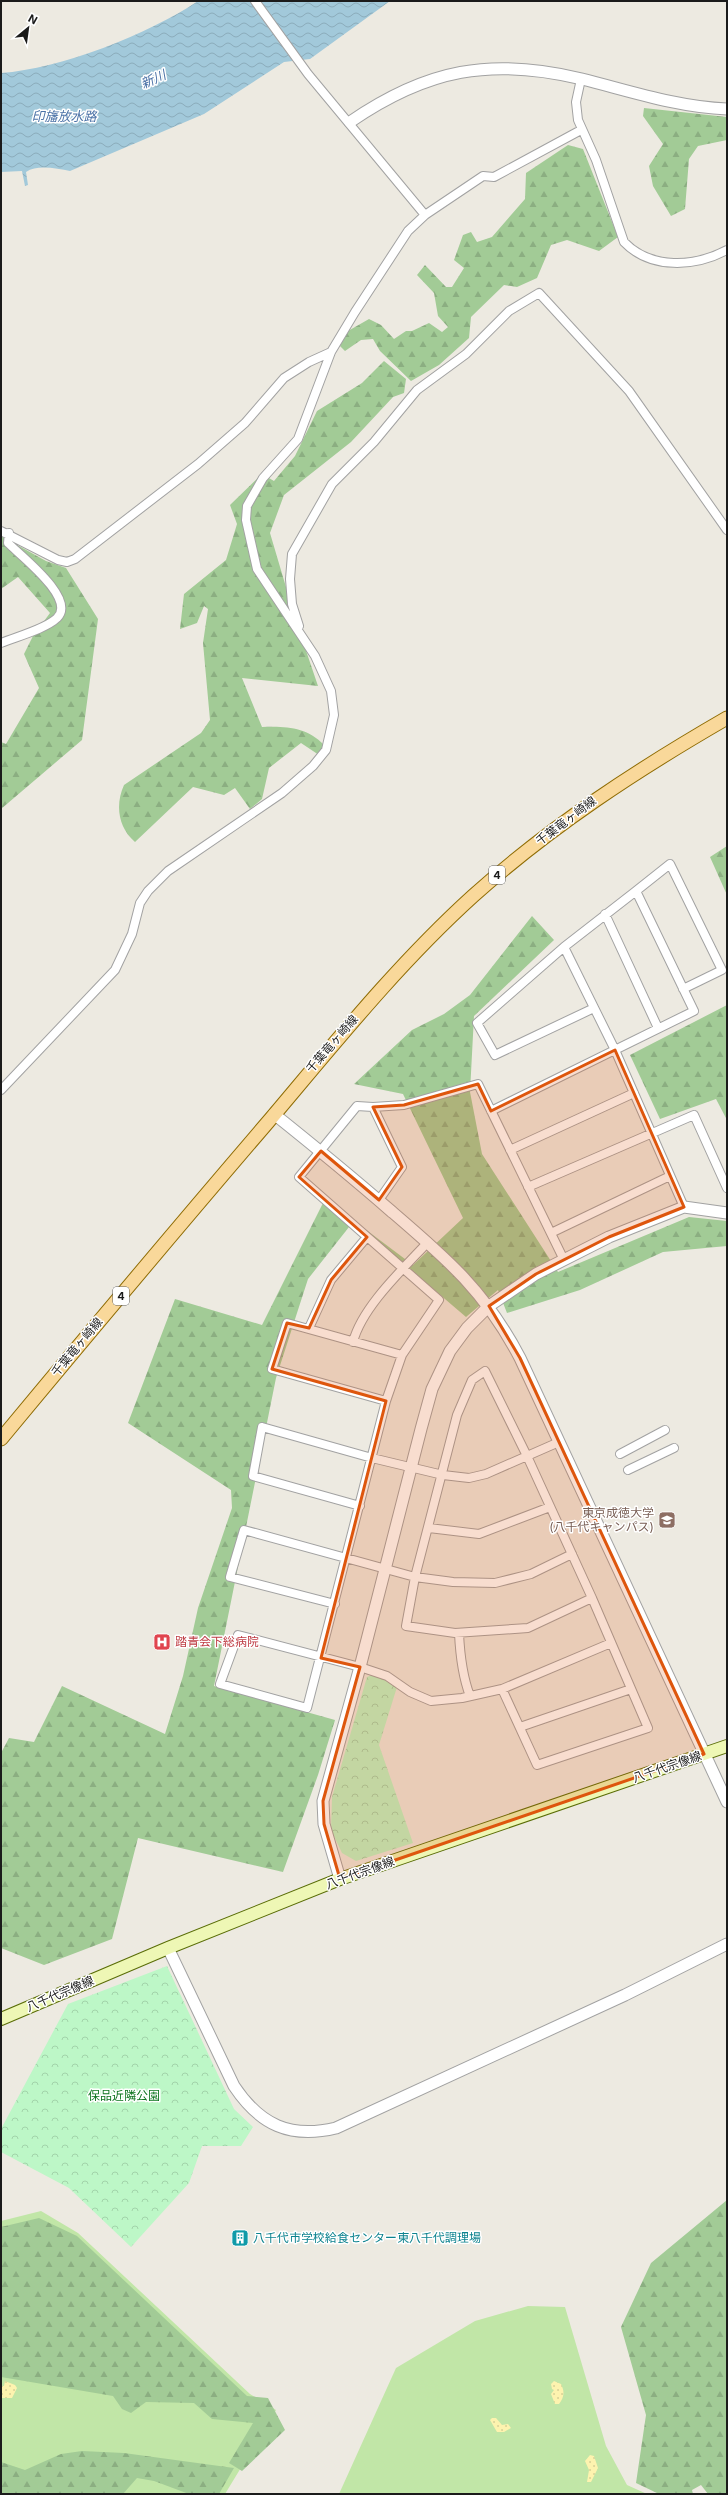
<svg xmlns="http://www.w3.org/2000/svg" width="728" height="2495" font-family="Inter,'Noto Sans JP',sans-serif">
<style>
.grass{fill:#c1e6a7}
.forest{fill:url(#forest-firs)}
.sand{fill:url(#sand-dots)}
.park{fill:url(#park-crowns)}
.water{fill:url(#water-waves)}
.lines{fill:none;stroke-linecap:round;stroke-linejoin:round}
.minor-casing{stroke:#a2a2a2;stroke-width:10}
.tertiary-casing{stroke:#a2a2a2;stroke-width:13}
.secondary-casing{stroke:#5a6d07;stroke-width:14}
.primary-casing{stroke:#8f6c04;stroke-width:15}
.minor{stroke:#fff;stroke-width:8}
.tertiary{stroke:#fff;stroke-width:11}
.secondary{stroke:#eef7b5;stroke-width:12}
.primary{stroke:#f9d89a;stroke-width:13}
.marked{fill:#de560d;fill-opacity:0.2;stroke:#de560d;stroke-width:3;stroke-linejoin:round}
.labels{text-anchor:middle;stroke-width:3;stroke-linejoin:round;paint-order:stroke}
.shield{fill:#fff;stroke:#5f5f5f;stroke-width:1}
.shield-label{font-size:11px;font-weight:bold;fill:#1b1b1b}
.street-label{font-size:12px;fill:#1b1b1b;stroke:#fff}
.education-label{font-size:12px;fill:#785e54;stroke:#fff;text-anchor:end}
.health-label{font-size:12px;fill:#be3a42;stroke:#fff;text-anchor:start}
.park-label{font-size:12px;fill:#0e751f;stroke:#fff}
.culture-label{font-size:12px;fill:#0d838f;stroke:#fff;text-anchor:start}
.water-label{font-size:13px;font-style:italic;fill:#4b72a7;stroke:#fff}
</style>
<defs>
<pattern id="forest-firs" width="22" height="20" patternUnits="userSpaceOnUse"><rect width="22" height="20" fill="#a2cb96"/><path d="M5 1l3.5 6h-7zM16 11l3.5 6h-7z" fill="#8bae81"/></pattern>
<pattern id="sand-dots" width="8" height="8" patternUnits="userSpaceOnUse"><rect width="8" height="8" fill="#fdf3af"/><path d="M2 2h.1M6 6h.1" fill="none" stroke="#d8d096" stroke-width="1.8" stroke-linecap="round"/></pattern>
<pattern id="park-crowns" width="20" height="18" patternUnits="userSpaceOnUse"><rect width="20" height="18" fill="#bdf7c7"/><path d="M2 6a3 3 0 1 1 6 0M12 15a3 3 0 1 1 6 0" fill="none" stroke="#a2d3aa"/></pattern>
<pattern id="water-waves" width="16" height="10" patternUnits="userSpaceOnUse"><rect width="16" height="10" fill="#a2c9da"/><path d="M0 5q4-4 8 0t8 0" fill="none" stroke="#8bacba"/></pattern>
</defs>
<rect width="100%" height="100%" fill="#edeae1"/>
<path class="grass" d="M41 2211 78 2233 250 2394 276 2410 225 2494H1V2221Z
M528 2306 565 2307 606 2446 627 2485 647 2494H339L396 2368 475 2321Z"/>
<path class="forest" d="M644 108 727 117V140L698 146 689 159 685 209 671 216 653 186 649 166 663 144 643 116Z
M568 145 583 149 618 237 599 251 567 240 551 245 537 278 517 287 504 285 471 317 469 338 439 365 411 381 380 351 373 339 361 340 345 351 340 346 348 331 369 319 381 325 394 339 406 331H412L429 323 442 332 448 327 438 316 434 293 417 275 425 265 446 287H452L464 268 454 260 463 235 471 232 477 242 492 237 525 199 526 173Z
M384 361 406 379 404 393 393 397 351 442 284 495 270 533 296 621 318 686 242 678 262 727C286 726 307 727 324 745L319 755 301 743 269 768 262 799 250 809 235 788 224 795 193 787 135 842C118 827 115 805 124 785L201 733 210 720 203 643 208 609 204 606 197 623 180 629 184 594 226 560 237 524 230 505 262 474 274 481 295 456 317 411 362 383Z
M1 536 46 561 66 568 98 619 82 740 1 809V742L6 744 39 688 24 654 33 636 50 613 18 577 1 589Z
M727 846V895L710 857Z
M532 916 554 940 474 1016 470 1092 482 1154 558 1272 689 1217 727 1221V1246L663 1252 580 1290 507 1313 498 1290 466 1317 418 1276 349 1227 308 1279 276 1378 214 1686 335 1720 318 1775 283 1872 138 1838 112 1939 44 1965 1 1948V1753L9 1738 34 1742 62 1686 165 1734 183 1676 198 1608 232 1508 231 1490 128 1423 175 1299 262 1325 325 1199 413 1265 463 1218 403 1094 354 1084 412 1030 444 1014 470 995Z
M727 1005V1120L716 1099 660 1119 630 1055Z
M727 2200V2494H708L701 2485 692 2490 693 2494H659L636 2483 646 2415 621 2327 651 2263Z
M39 2218 77 2236 247 2396 268 2398 285 2430 242 2471 229 2463 253 2423 212 2419 194 2403 146 2402 131 2413 122 2409 113 2396 1 2377V2227Z
M82 2451 124 2453 234 2468 219 2494H189L154 2481 137 2478 123 2494H1V2462L25 2470 61 2454Z"/>
<path class="sand" d="M5 2381 15 2385 17 2388 12 2398H1V2386H4Z
M554 2381 561 2384C565 2392 564 2398 559 2404H555L551 2394 554 2390 552 2389 551 2384Z
M492 2418H496L502 2425 508 2424 511 2428 504 2432H497L490 2420Z
M590 2455 594 2456 598 2468 591 2482H587L589 2470 585 2461Z"/>
<path class="park" d="M372 1675 386 1680 397 1687 379 1745 413 1843 356 1861 342 1853 331 1830 332 1797 367 1677Z
M167 1966 234 2109 253 2127 241 2146H202L189 2183 131 2247 69 2188 1 2152V2129L68 2004Z"/>
<path class="water" d="M198 1H390L310 59 284 62 204 114 70 171C57 169 38 164 26 172L28 185 25 186 22 171 1 172V73C60 69 149 34 198 1Z"/>
<g class="lines">
<g class="minor-casing">
<path id="minor" d="M581 79 576 102 578 120 596 160 624 242C651 270 695 267 727 250
M425 215 483 176 494 177 581 130
M1 531 58 560 67 562 75 559 198 464 245 423 284 378 309 362 331 352
M299 626 292 604 290 579 292 554 332 484 374 442 417 390 466 354 509 311 539 293 629 391 727 530
M1 643C15 637 46 629 57 618 77 599 21 556 8 543L9 533
M605 914 658 1028
M564 947 615 1050 684 1207
M594 1008 495 1055 477 1023 564 947 636 891
M1 1090 115 970 132 934 140 903 148 891 168 871 282 793 313 766 326 750 334 715 331 691 315 656 257 569 246 520 247 506 263 478 298 439 331 352 355 312 408 231 425 215 308 74 255 1
M373 1107 404 1105 478 1084 564 1260
M491 1111 694 1011 636 891 670 864 722 970 683 989
M510 1150 634 1093
M528 1187 694 1115 727 1188
M379 1200 402 1167 373 1107 357 1106 299 1177 439 1300 402 1355 386 1401 307 1708 220 1684 238 1635 360 1667 387 1676 410 1692 431 1701 462 1698 502 1689 537 1765 648 1728 592 1598
M551 1233 670 1176
M309 1328 331 1280 367 1237
M353 1342C362 1307 403 1269 428 1242
M485 1371 527 1456 592 1598 528 1628 455 1633 406 1626 415 1577 457 1415 472 1380Z
M386 1401 272 1369 287 1323 402 1355
M620 1454 665 1430
M628 1470 674 1448
M360 1506 253 1476 262 1427 372 1458 443 1475 469 1478 486 1474 559 1442
M429 1528 479 1534 550 1507
M335 1604 230 1577 244 1530 415 1577 453 1582 495 1583 531 1574 572 1554
M459 1633C460 1655 462 1675 470 1696
M502 1689 611 1643
M520 1727 631 1689"/>
</g>
<g class="tertiary-casing">
<path id="tertiary" d="M350 122C427 69 491 57 582 79 630 91 677 107 727 109
M274 1114C314 1146 353 1178 391 1211 447 1259 485 1291 520 1358L727 1802
M340 1879 324 1824 323 1801 360 1667 421 1429 432 1389 450 1351 467 1328 489 1306 536 1274 609 1237 684 1207 727 1213
M168 1948 234 2086C260 2125 290 2139 336 2128L625 1995 727 1944"/>
</g>
<g class="secondary-casing">
<path id="secondary" d="M1 2019 168 1948 340 1879 727 1746"/>
</g>
<g class="primary-casing">
<path id="primary" d="M1 1439C89 1333 178 1227 268 1122 334 1044 397 965 473 896 551 826 637 770 727 718"/>
</g>
<use href="#minor" class="minor"/>
<use href="#tertiary" class="tertiary"/>
<use href="#secondary" class="secondary"/>
<use href="#primary" class="primary"/>
</g>
<path class="marked" d="M615 1050 684 1207 609 1237 536 1274 489 1306 520 1358 704 1754 340 1879 324 1824 323 1801 360 1667 321 1658 386 1401 272 1369 287 1323 309 1328 331 1280 367 1237 299 1177 321 1151 379 1200 402 1167 373 1107 404 1105 478 1084 491 1111Z"/>
<defs>
<g id="university-square" transform="scale(0.9)"><rect x="-9" y="-9" width="18" height="18" rx="4" fill="#8d6e63" stroke="#fff"/><path d="M0-5L7-2L0 1L-7-2ZM-4 1L0 2.5L4 1V4Q0 6-4 4Z" fill="#fff"/></g>
<g id="hospital-square" transform="scale(0.9)"><rect x="-9" y="-9" width="18" height="18" rx="4" fill="#e0444e" stroke="#fff"/><path d="M-5-5h3v3.5h4V-5h3V5h-3V1.5h-4V5h-3Z" fill="#fff"/></g>
<g id="building-square" transform="scale(0.9)"><rect x="-9" y="-9" width="18" height="18" rx="4" fill="#0f9aa8" stroke="#fff"/><path d="M-4-6H4V6H1V3H-1V6H-4ZM-2.5-4.3h1.7v1.8h-1.7ZM.8-4.3h1.7v1.8H.8ZM-2.5-1h1.7V.8h-1.7ZM.8-1h1.7V.8H.8Z" fill="#fff"/></g>
</defs>
<g fill-rule="evenodd">
<use href="#university-square" x="667" y="1520"/>
<use href="#hospital-square" x="162" y="1642"/>
<use href="#building-square" x="240" y="2238"/>
</g>
<g class="labels">
<g class="shield">
<rect x="489" y="866" width="16" height="18" rx="3"/>
<rect x="113" y="1287" width="16" height="18" rx="3"/>
</g>
<g class="shield-label">
<text x="497" y="879">4</text>
<text x="121" y="1300">4</text>
</g>
<g class="street-label">
<text transform="translate(566 821) rotate(-37)" y="4">千葉竜ヶ崎線</text>
<text transform="translate(332 1044) rotate(-49)" y="4">千葉竜ヶ崎線</text>
<text transform="translate(77 1347) rotate(-50)" y="4">千葉竜ヶ崎線</text>
<text transform="translate(667 1767) rotate(-19)" y="4">八千代宗像線</text>
<text transform="translate(360 1873) rotate(-20)" y="4">八千代宗像線</text>
<text transform="translate(60 1994) rotate(-23)" y="4">八千代宗像線</text>
</g>
<g class="education-label">
<text x="654" y="1517">東京成徳大学<tspan x="654" dy="14">(八千代キャンパス)</tspan></text>
</g>
<g class="health-label">
<text x="175" y="1646">踏青会下総病院</text>
</g>
<g class="park-label">
<text x="124" y="2100">保品近隣公園</text>
</g>
<g class="culture-label">
<text x="253" y="2242">八千代市学校給食センター東八千代調理場</text>
</g>
<g class="water-label">
<text transform="translate(153 79) rotate(-24)" y="5">新川</text>
<text x="64" y="121">印旛放水路</text>
</g>
</g>
<rect width="728" height="2495" fill="none" stroke="#1b1b1b" stroke-width="4"/>
<g transform="translate(28 28) rotate(29)" stroke="#ffffff" stroke-width="3" paint-order="stroke">
<path d="M0-3L7 15L0 10L-7 15Z" fill="#1b1b1b"/>
<text y="-6" font-size="11" font-weight="bold" text-anchor="middle" fill="#1b1b1b">N</text>
</g>
</svg>
